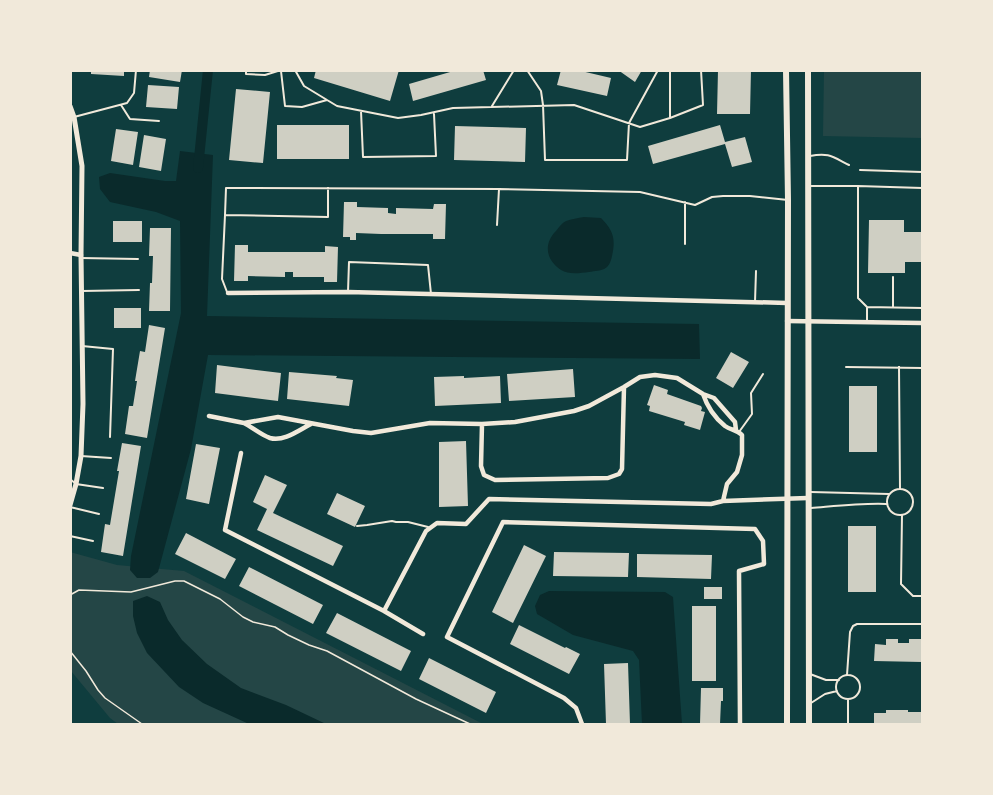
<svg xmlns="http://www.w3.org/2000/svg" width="993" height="795" font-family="Raleway,sans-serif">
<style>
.green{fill:#244646}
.water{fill:#0a2a2b}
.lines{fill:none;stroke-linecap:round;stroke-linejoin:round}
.canal{stroke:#0a2a2b;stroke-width:10}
.building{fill:#cfcfc3}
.path{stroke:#f1e9da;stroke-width:1.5}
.service{stroke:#f1e9da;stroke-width:2}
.minor{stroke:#f1e9da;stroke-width:4.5}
.tertiary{stroke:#f1e9da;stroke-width:5}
.secondary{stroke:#f1e9da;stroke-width:6}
</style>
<rect width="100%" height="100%" fill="#0f3d3e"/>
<path class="green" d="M824 71H922V138L823 136Z
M70 552 117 565 184 571 483 724H118L110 718 71 671Z"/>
<path class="water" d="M180 151 213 155 207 316 699 324 700 359 208 355 191 449 158 572 150 578H137L130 570 131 556 181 313 180 221 156 212 110 202 100 189 99 177 110 173 165 181H176Z
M584 217 601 218C613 230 616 238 612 256 609 271 602 270 589 272 580 273 569 275 561 270 546 260 543 244 556 231 559 227 562 223 566 221 571 219 578 218 584 217Z
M549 591 665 592 673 597 682 724H642L639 660 633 651 573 635 537 614 535 606 540 595Z
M147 596 160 602 168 620 182 640 207 664 241 688 286 705 326 724H249L203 703 179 687 147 653 137 633 133 616V601Z"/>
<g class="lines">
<path class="canal" d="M198 168 208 70"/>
</g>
<path class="building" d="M91 70H124V76L91 74Z
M150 70H182L180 82 149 77Z
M316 70H399L390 101 314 78Z
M457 70H483L486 80 413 101 409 84Z
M561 70H577L611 78 607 96 557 85Z
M618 70H642L635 82Z
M718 70H751L750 114H717Z
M148 85 179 87 177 109 146 107Z
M236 89 270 92 263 163 229 160Z
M277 125H349V159H277Z
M720 125 725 142 745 137 752 162 732 167 725 144 653 164 648 146Z
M455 126 526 128 525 162 454 160Z
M116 129 138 132 133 165 111 161Z
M144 135 166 139 161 171 139 167Z
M344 202H357V207L388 208V213L396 214V208L433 209 434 204H446L445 239H433V234H381L356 233V240H350V237H343Z
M869 220H904V232H922V262H905V273H868Z
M113 221H142V242H113Z
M150 228H171L170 311H149L150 283H152L153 256H149Z
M235 245H248V252H325V246L338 247 337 282H324V277H293V272H285V277L248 276V281H234Z
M114 308H141V328H114Z
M149 325 165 328 147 438 125 434 129 406H133L137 381H135L140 351 145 352Z
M731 352 749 362 733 388 716 378Z
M217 365 281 373 278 401 215 393Z
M573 369 575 397 509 401 507 374Z
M289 372 337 376 336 378 353 380 349 406 287 399Z
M464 376V378L500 376 501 403 435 406 434 377Z
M654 385 668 390 667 394 701 406 702 408 701 411 705 412 700 430 684 425 685 422 649 411 650 406 647 405Z
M849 386H877V452H849Z
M466 441 468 506 439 507V442Z
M122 443 141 446 123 556 101 552 105 524 110 525 119 471H117Z
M196 444 220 448 209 504 186 499Z
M265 475 287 485 273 513 343 546 333 566 257 530 267 509 253 502Z
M337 493 365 506 355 527 327 514Z
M848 526H876V592H848Z
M186 533 236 559 225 579 175 554Z
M524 545 546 556 513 623 492 612Z
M554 552 629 553 628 577 553 576Z
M637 554 712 555 711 579 637 577Z
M249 567 323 605 313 624 239 586Z
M704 587H722V599H704Z
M692 606H716V681H692Z
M337 613 411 651 401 671 326 633Z
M519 625 565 648 566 647 580 654 569 674 510 644Z
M886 639H898V643H909V639H922V662L874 661 875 644 886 645Z
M429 658 496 692 486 713 419 679Z
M628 663 630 724H606L604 664Z
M701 688H723V701H721L720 724H700Z
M886 710H908V712H922V724H874V713H886Z"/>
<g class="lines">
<path class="path" d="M70 595 79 590 131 592 175 581H184L220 599 243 617 253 622 275 627 288 635 309 645 327 651 416 699 470 724
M70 651 86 671 98 690 105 698 142 724"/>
<path class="service" d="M246 70V74L265 75 281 70
M295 70 304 86 337 106 398 118 421 115 453 108 574 105 640 127 670 118 703 105 701 70
M527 70 541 91 543 105 545 160H627L629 123 658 70
M281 71 285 106 302 107 327 100
M121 105 130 119 159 121
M492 106 514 70
M361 111 363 157 436 156 434 114
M74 117 127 103 134 93 136 70
M670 118V70
M810 156C829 152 833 157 849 165
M860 170 922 172
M809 186H858
M225 215 226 188 499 189
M497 225 499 189 640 192 695 205 712 197 723 196H750L788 200
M685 244V202
M81 258 138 259
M82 291 139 290
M227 292 222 279 225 215 328 217V188
M348 292 349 262 428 265 431 294
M755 302 756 271
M867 307 858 298V186L922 188
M893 307V277
M867 322V307L922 308
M82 346 113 349 110 437
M846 367 922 368
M899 367 900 489
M739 432 752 414 751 393 763 374
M81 456 111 458
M70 479 76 484 103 488
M887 502a13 13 0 1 1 26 0a13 13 0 1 1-26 0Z
M811 492 889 494
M70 507 99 514
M811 508C836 506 862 503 886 504
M902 515 901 584 913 596H922
M357 526 367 525 392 521 396 522H408L428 527
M70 536 93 541
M810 674 826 680H839
M847 675 850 632 853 626 857 624H922
M836 687a12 12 0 1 1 24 0a12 12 0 1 1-24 0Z
M811 703 825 694 837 691
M848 724V699"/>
<path class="minor" d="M70 253 81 255
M228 293 348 292 787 303
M787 321 922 323
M703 394C707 406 715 418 725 426 731 430 737 430 742 435V455L737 472 727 484 723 501
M209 416 244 423 278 417 353 431 371 433 430 423 482 424 515 422 574 411 589 406 624 387 640 377 655 375 677 378 703 394 714 398 735 422 736 430
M244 423C252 427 261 435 270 438 284 442 299 430 311 424
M482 424 481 466 484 475 495 480 608 478 619 474 622 469 624 387
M241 453 225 530 384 611 423 634
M384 611 426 531 437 523 466 524 489 499 711 504 723 501 808 498
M582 724 576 708 564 698 447 637 503 522 755 529 763 541 764 564 739 571 740 724"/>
<path class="tertiary" d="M70 106 74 117 82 166 81 255 83 404 81 456 76 484 70 505"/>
<path class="secondary" d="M786 70 788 200 787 724
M808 70 809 724"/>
</g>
<rect width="993" height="795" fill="none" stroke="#f1e9da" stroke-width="144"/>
</svg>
